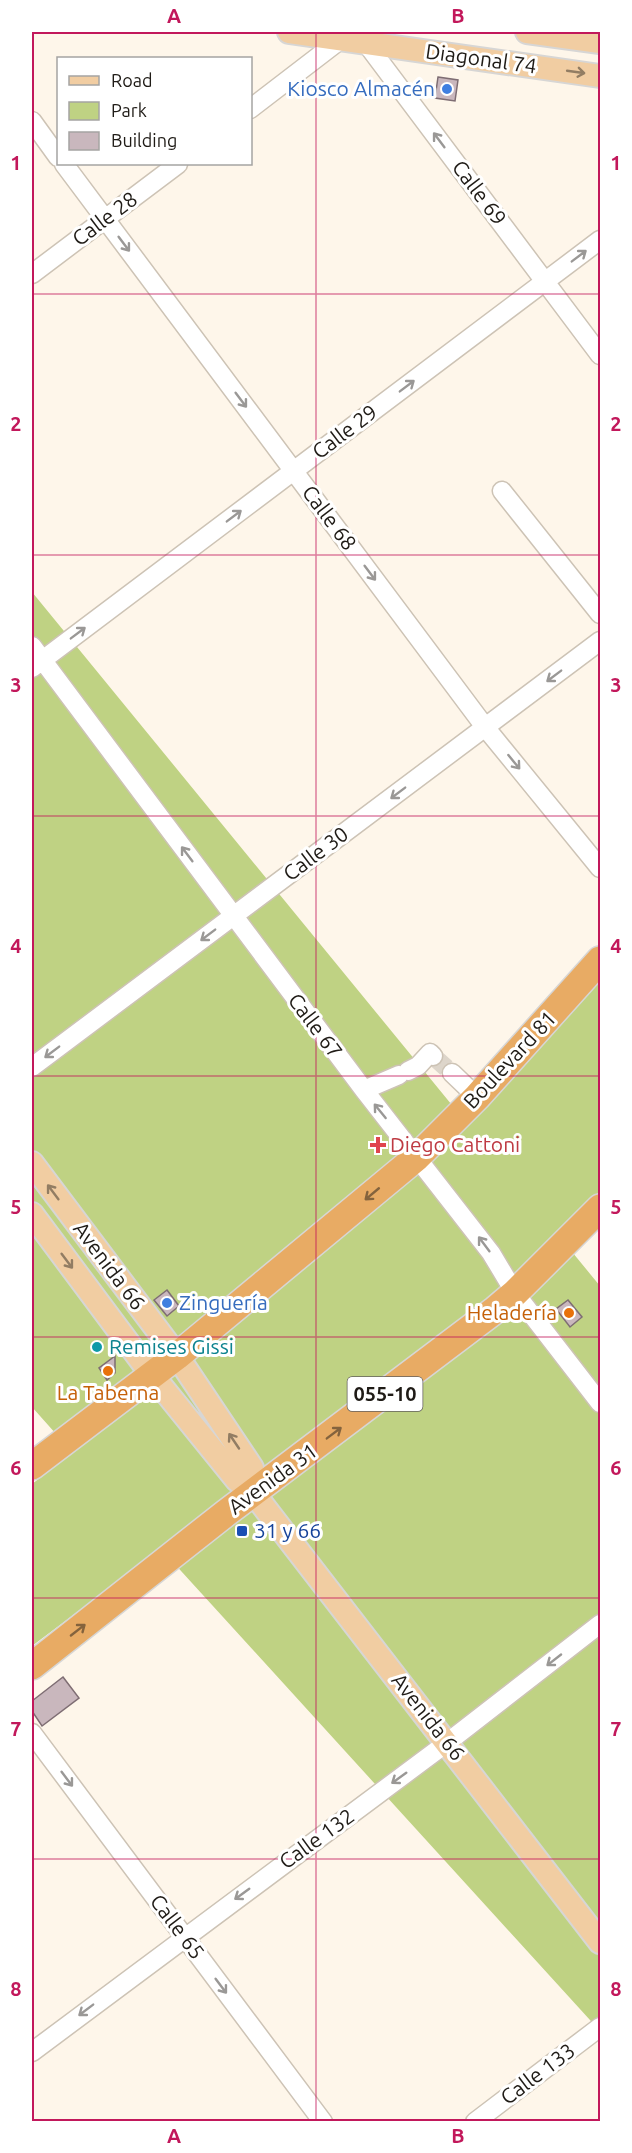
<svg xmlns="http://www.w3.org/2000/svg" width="632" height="2153" font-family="Ubuntu,sans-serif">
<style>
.green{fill:#bfd283}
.building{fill:#c9b7bd;stroke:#7e6d73;stroke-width:1.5}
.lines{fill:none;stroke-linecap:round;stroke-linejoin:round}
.minor-tunnel{stroke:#ddd5ca;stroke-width:18;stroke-dasharray:18 9;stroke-linecap:butt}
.minor-casing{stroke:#cdc3b5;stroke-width:21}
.major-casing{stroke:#d7d6d5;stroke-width:26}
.highway-casing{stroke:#d7d6d5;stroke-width:30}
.minor{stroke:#fff;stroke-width:18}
.major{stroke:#f1cda2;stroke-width:22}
.highway{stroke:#e8ab64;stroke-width:27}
.oneway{stroke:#927d63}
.oneway2{stroke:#9a9896}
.oneway3{stroke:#84633d}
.grid{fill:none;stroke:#c2185b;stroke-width:1.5;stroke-opacity:0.55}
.shop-dot{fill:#3f7fe0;stroke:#fff;stroke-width:2}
.health-dot{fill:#e0444e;stroke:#fff;stroke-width:2}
.food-dot{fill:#e8710a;stroke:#fff;stroke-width:2}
.culture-dot{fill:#0f9aa8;stroke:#fff;stroke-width:2}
.transit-dot{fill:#1a4fb4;stroke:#fff;stroke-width:2}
.labels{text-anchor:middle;stroke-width:6;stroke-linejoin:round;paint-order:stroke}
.shield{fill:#fff;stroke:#625f5c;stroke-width:1.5}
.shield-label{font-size:20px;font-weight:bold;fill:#1f1b16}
.street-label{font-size:21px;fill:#1f1b16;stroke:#fff}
.shop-label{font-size:21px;fill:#366cbe;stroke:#fff;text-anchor:end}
.health-label{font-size:21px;fill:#be3a42;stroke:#fff;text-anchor:start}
.food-label{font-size:21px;fill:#c56008;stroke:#fff;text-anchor:end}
.culture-label{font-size:21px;fill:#0d838f;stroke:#fff;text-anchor:start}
.transit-label{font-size:21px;fill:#164399;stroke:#fff;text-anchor:start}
.neatline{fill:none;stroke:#c2185b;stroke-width:2}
.grid-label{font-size:20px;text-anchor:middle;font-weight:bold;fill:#c2185b}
</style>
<rect width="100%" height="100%" fill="#fef6ea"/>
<path class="green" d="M32 592 465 1121 600 974V1191L559 1236 600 1286V2031L161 1549 32 1646V1484L73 1453 32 1407Z"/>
<path class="building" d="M438 77 458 80 455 101 435 98Z
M167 1290 179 1306 167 1316 154 1300Z
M568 1300 582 1317 570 1327 556 1309Z
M115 1356V1373L107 1380 99 1368Z
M63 1677 79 1698 42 1726 32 1711V1701Z"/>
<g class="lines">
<path class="minor-tunnel" d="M433 1056 452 1073"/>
<g class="minor-casing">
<path id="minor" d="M360 35 600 355
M250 109 349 33
M32 121 58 157
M64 164 485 727 600 868
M32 274 178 164
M502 491 600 614
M32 646 364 1090 491 1253 515 1293 600 1403
M32 668 600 240
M32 1067 600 641
M408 1071 418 1066 430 1053 433 1056
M452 1073 477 1097
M364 1090 399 1075
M32 1733 323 2122
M32 2052 448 1742 600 1624
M475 2122 600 2027"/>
</g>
<g class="major-casing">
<path id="major" d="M289 32 600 76
M527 32 600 42
M32 1163 177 1356 252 1468 254 1494
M32 1214 152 1375 237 1480 254 1494 600 1942"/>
</g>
<g class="highway-casing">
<path id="highway" d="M32 1466 177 1356 417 1157 477 1097 600 960
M32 1666 226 1513 495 1310 515 1293 600 1208"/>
</g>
<use href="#minor" class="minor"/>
<use href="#major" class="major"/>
<use href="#highway" class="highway"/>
</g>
<defs><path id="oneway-shaft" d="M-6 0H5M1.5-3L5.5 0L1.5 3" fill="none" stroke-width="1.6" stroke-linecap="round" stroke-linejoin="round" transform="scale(1.5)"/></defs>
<g class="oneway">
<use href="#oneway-shaft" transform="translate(576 72) rotate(8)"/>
<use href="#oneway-shaft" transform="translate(53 1192) rotate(-127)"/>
<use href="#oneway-shaft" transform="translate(67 1261) rotate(53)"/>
<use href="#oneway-shaft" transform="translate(234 1441) rotate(-124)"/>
</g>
<g class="oneway2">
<use href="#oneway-shaft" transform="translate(439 140) rotate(-127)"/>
<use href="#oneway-shaft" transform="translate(124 244) rotate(53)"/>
<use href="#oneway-shaft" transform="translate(579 256) rotate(-37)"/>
<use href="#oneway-shaft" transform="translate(407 386) rotate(-37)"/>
<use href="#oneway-shaft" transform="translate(241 400) rotate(53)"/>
<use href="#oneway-shaft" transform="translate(234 516) rotate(-37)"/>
<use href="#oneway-shaft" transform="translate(370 573) rotate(53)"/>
<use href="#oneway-shaft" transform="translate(78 633) rotate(-37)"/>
<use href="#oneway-shaft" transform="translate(554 676) rotate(143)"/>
<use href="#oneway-shaft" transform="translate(514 762) rotate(51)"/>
<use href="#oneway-shaft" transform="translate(398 793) rotate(143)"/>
<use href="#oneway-shaft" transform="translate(187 854) rotate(-127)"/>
<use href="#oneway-shaft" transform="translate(208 935) rotate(143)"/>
<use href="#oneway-shaft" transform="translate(52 1052) rotate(143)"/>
<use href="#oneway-shaft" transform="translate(380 1111) rotate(-129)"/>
<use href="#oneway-shaft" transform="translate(484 1244) rotate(-127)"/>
<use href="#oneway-shaft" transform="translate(554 1660) rotate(142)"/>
<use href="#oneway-shaft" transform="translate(399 1778) rotate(144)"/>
<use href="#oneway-shaft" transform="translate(67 1779) rotate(53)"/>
<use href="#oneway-shaft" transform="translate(242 1894) rotate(144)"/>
<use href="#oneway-shaft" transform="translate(221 1986) rotate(53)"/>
<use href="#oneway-shaft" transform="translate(86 2010) rotate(143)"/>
</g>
<g class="oneway3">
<use href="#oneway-shaft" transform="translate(372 1194) rotate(140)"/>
<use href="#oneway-shaft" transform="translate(334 1433) rotate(-37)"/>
<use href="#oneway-shaft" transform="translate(78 1630) rotate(-38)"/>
</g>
<path class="grid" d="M316 32V2122M32 294H600M32 555H600M32 816H600M32 1076H600M32 1337H600M32 1598H600M32 1859H600"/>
<g class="shop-dot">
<circle cx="447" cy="89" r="6"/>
<circle cx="167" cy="1303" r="6"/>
</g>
<path class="health-dot" d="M375 1136h6v6h6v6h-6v6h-6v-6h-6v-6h6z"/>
<g class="food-dot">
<circle cx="569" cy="1313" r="6"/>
<circle cx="108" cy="1371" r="6"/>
</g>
<circle class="culture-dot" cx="97" cy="1347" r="6"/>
<rect class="transit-dot" x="236" y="1525" width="12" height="12" rx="3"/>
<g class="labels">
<rect class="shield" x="347.5" y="1377" width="75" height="34" rx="4.5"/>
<g class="shield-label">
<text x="385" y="1401">055-10</text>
</g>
<g class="street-label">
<text transform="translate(481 59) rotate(8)" y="7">Diagonal 74</text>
<text transform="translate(479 193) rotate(53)" y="7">Calle 69</text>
<text transform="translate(105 219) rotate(-37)" y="7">Calle 28</text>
<text transform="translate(345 432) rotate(-37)" y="7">Calle 29</text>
<text transform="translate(329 518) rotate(53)" y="7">Calle 68</text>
<text transform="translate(316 854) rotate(-37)" y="7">Calle 30</text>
<text transform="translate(315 1026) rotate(53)" y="7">Calle 67</text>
<text transform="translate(510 1060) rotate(-47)" y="7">Boulevard 81</text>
<text transform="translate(109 1266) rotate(53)" y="7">Avenida 66</text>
<text transform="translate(273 1479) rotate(-36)" y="7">Avenida 31</text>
<text transform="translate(428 1717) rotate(52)" y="7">Avenida 66</text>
<text transform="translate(317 1839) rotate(-36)" y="7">Calle 132</text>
<text transform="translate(177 1927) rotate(53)" y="7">Calle 65</text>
<text transform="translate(538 2074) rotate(-37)" y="7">Calle 133</text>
</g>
<g class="shop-label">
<text x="435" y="96">Kiosco Almacén</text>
<text x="179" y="1310" text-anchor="start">Zinguería</text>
</g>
<g class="health-label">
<text x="390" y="1152">Diego Cattoni</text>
</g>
<g class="food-label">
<text x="557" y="1320">Heladería</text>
<text x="108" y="1400" text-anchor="middle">La Taberna</text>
</g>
<g class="culture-label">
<text x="109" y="1354">Remises Gissi</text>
</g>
<g class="transit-label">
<text x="254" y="1538">31 y 66</text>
</g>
</g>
<rect width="632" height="2153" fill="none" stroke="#ffffff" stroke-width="66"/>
<rect x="57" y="57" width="195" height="108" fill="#ffffff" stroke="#a5a4a2" stroke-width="1.5"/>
<rect x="69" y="76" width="30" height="9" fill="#f1cda2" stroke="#a5a4a2" stroke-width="1.5"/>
<text x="111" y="87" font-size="18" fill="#1f1b16">Road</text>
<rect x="69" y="102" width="30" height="18" fill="#bfd283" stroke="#a5a4a2" stroke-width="1.5"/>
<text x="111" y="117" font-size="18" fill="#1f1b16">Park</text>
<rect x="69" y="132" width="30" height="18" fill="#c9b7bd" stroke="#a5a4a2" stroke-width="1.5"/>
<text x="111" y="147" font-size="18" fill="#1f1b16">Building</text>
<rect x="33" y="33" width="566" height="2087" class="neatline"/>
<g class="grid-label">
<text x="174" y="23">A</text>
<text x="458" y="23">B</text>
<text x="16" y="170">1</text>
<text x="616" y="170">1</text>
<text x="16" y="431">2</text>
<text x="616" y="431">2</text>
<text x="16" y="692">3</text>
<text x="616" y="692">3</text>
<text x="16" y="953">4</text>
<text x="616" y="953">4</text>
<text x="16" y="1214">5</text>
<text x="616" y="1214">5</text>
<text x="16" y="1475">6</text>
<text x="616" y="1475">6</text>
<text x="16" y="1736">7</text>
<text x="616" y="1736">7</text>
<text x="16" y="1996">8</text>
<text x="616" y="1996">8</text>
<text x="174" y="2143">A</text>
<text x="458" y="2143">B</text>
</g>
</svg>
